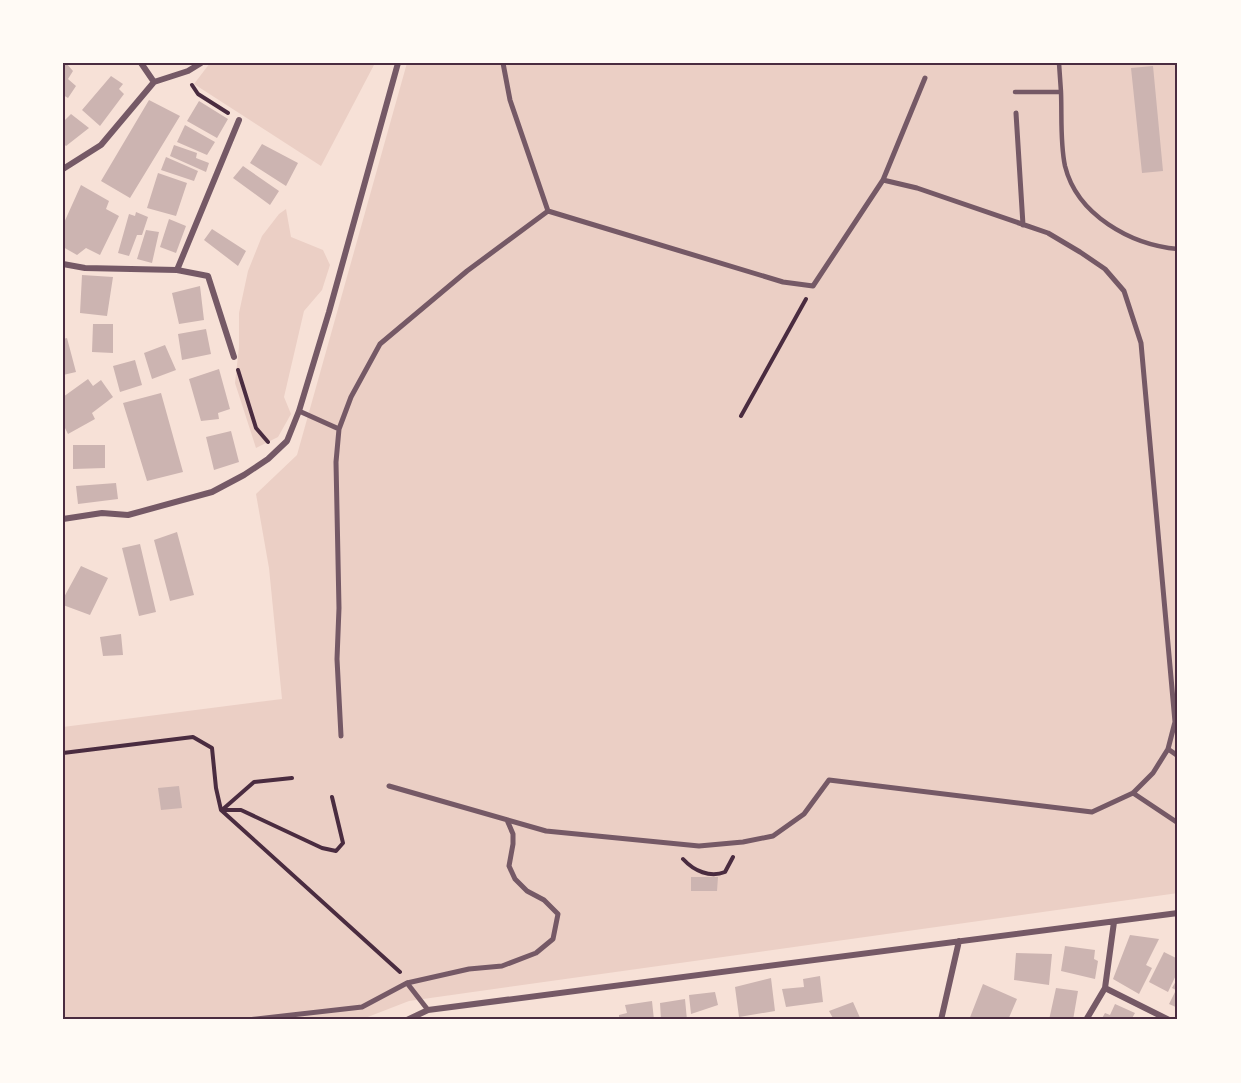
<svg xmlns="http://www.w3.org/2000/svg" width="1241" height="1083" font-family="'Noto Sans',sans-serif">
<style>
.green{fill:#ebcfc5}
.building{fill:#ccb4b1}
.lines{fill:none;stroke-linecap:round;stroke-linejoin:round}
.path{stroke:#4a2c40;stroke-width:4}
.service{stroke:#755966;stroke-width:4.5}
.pedestrian{stroke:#755966;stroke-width:5}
.minor{stroke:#755966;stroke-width:6}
.neatline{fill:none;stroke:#4a2c40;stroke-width:2}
</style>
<rect width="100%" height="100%" fill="#f7e1d7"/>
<path class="green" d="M210 63H375L321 166 194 84Z
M407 63H1178V893L409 1001 360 1020H63V727L282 699 269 568 256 494 297 455Z
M286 209 291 237 323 250 330 265 322 290 304 311 284 397 291 414 278 437 256 448 235 383 239 347V313L248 271 262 236 279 214Z"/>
<path class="building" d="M63 63H66L73 71 68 79 76 86 68 98 63 95Z
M1153 66 1163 171 1142 173 1131 68Z
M111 76 123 84 119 89 124 94 100 126 82 110Z
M149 100 180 116 130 198 101 181Z
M199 101 228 119 217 138 187 121Z
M71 114 89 128 66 146 63 143V122Z
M185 125 215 142 207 155 177 142Z
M262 144 298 163 286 186 250 163Z
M174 145 197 153 196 158 209 163 206 172 170 156Z
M166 157 198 171 194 181 161 170Z
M243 166 279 191 270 205 233 178Z
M158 173 187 183 176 216 147 208Z
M81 185 109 201 106 209 119 216 100 255 86 248 77 255 63 247V225Z
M136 212 148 217 142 235H137L129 256 118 253 129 214 135 216Z
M169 219 186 226 176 253 160 247Z
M212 229 246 251 238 266 204 240Z
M146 230 159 232 152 263 137 259Z
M82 275 113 277 107 316 80 313Z
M200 286 204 320 179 324 172 293Z
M93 324H113V353L92 352Z
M206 329 211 354 182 360 178 334Z
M67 338 76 372 63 375V339Z
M165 345 176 370 152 379 144 353Z
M135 360 142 385 120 392 113 366Z
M219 369 230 409 218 413 219 419 201 421 189 379Z
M88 379 93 386 101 380 113 397 92 413 95 419 68 434 63 424V397Z
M161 393 183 472 147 481 123 403Z
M231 431 239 462 214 470 206 437Z
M73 445H105V468L73 469Z
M116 483 118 499 78 504 76 486Z
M177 532 194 595 170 601 154 540Z
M140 544 156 612 139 616 122 548Z
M81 566 108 578 90 615 63 605V599Z
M121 634 123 655 103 656 100 637Z
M179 786 182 808 161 810 158 788Z
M691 877H718L717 891H691Z
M1130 935 1159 939 1146 965 1152 968 1139 994 1113 979Z
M1065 946 1095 950 1094 959 1098 961 1095 979 1061 971Z
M1164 952 1178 959V971L1168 992 1149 982Z
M1016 953 1052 954 1049 985 1014 980Z
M820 976 823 1002 786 1007 782 989 804 987 803 979Z
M771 978 775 1011 739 1017 735 987Z
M1176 981H1178V1008L1169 1004 1176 990 1172 988Z
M983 984 1017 999 1008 1020H969Z
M1056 988 1078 991 1073 1020H1049Z
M715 992 718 1005 691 1014 689 995Z
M685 999 687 1020H661L660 1003Z
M652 1001 654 1020H619V1015L627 1013 625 1005Z
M853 1002 861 1020H834L829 1011Z
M1115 1004 1135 1013 1131 1020H1101L1105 1013 1110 1015Z"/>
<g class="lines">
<path class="path" d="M192 85 198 94 228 113
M238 370 256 428 268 442
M741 416 806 299
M63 753 193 737 212 748 216 788 221 810 400 972
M222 810H241L322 848 336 851 343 843 332 797
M222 810 254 782 292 778
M683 859C694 871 710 878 725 872L733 857"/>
<path class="service" d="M1059 63 1061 92
M1015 92H1061C1062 116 1060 143 1065 166 1077 215 1131 245 1178 249"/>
<path class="pedestrian" d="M503 63 510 100 548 211
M1016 113 1023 225
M883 180 925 78
M299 411 339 429
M341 736 337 659 339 608 336 462 339 429 351 397 380 344 467 271 548 211
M1168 749 1178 756
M389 786 546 831 699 846 743 842 773 836 804 814 829 780 1092 812 1133 793 1153 773 1168 749 1175 722 1141 343 1124 291 1105 269 1080 252 1048 233 917 188 883 180 813 286 783 282 548 211
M1133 793 1178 823
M407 983 428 1010
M247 1020 362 1007 407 983 469 969 502 966 536 953 553 939 558 914 544 900 527 891 515 879 509 866 513 844V834L507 820"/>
<path class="minor" d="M141 63 154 82
M63 169 101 145 154 82 188 71 201 63
M63 264 85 268 177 270 208 276 234 357
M177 270 239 120
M63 519 102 513 128 515 212 492 244 475 268 459 287 441 299 411 329 312 398 63
M1105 988 1169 1020
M407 1020 428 1010 1178 913
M941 1020 959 941
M1086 1020 1105 988 1114 922"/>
</g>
<rect width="1241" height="1083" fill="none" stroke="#fffaf5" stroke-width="129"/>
<rect x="64" y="64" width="1112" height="954" class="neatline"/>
</svg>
